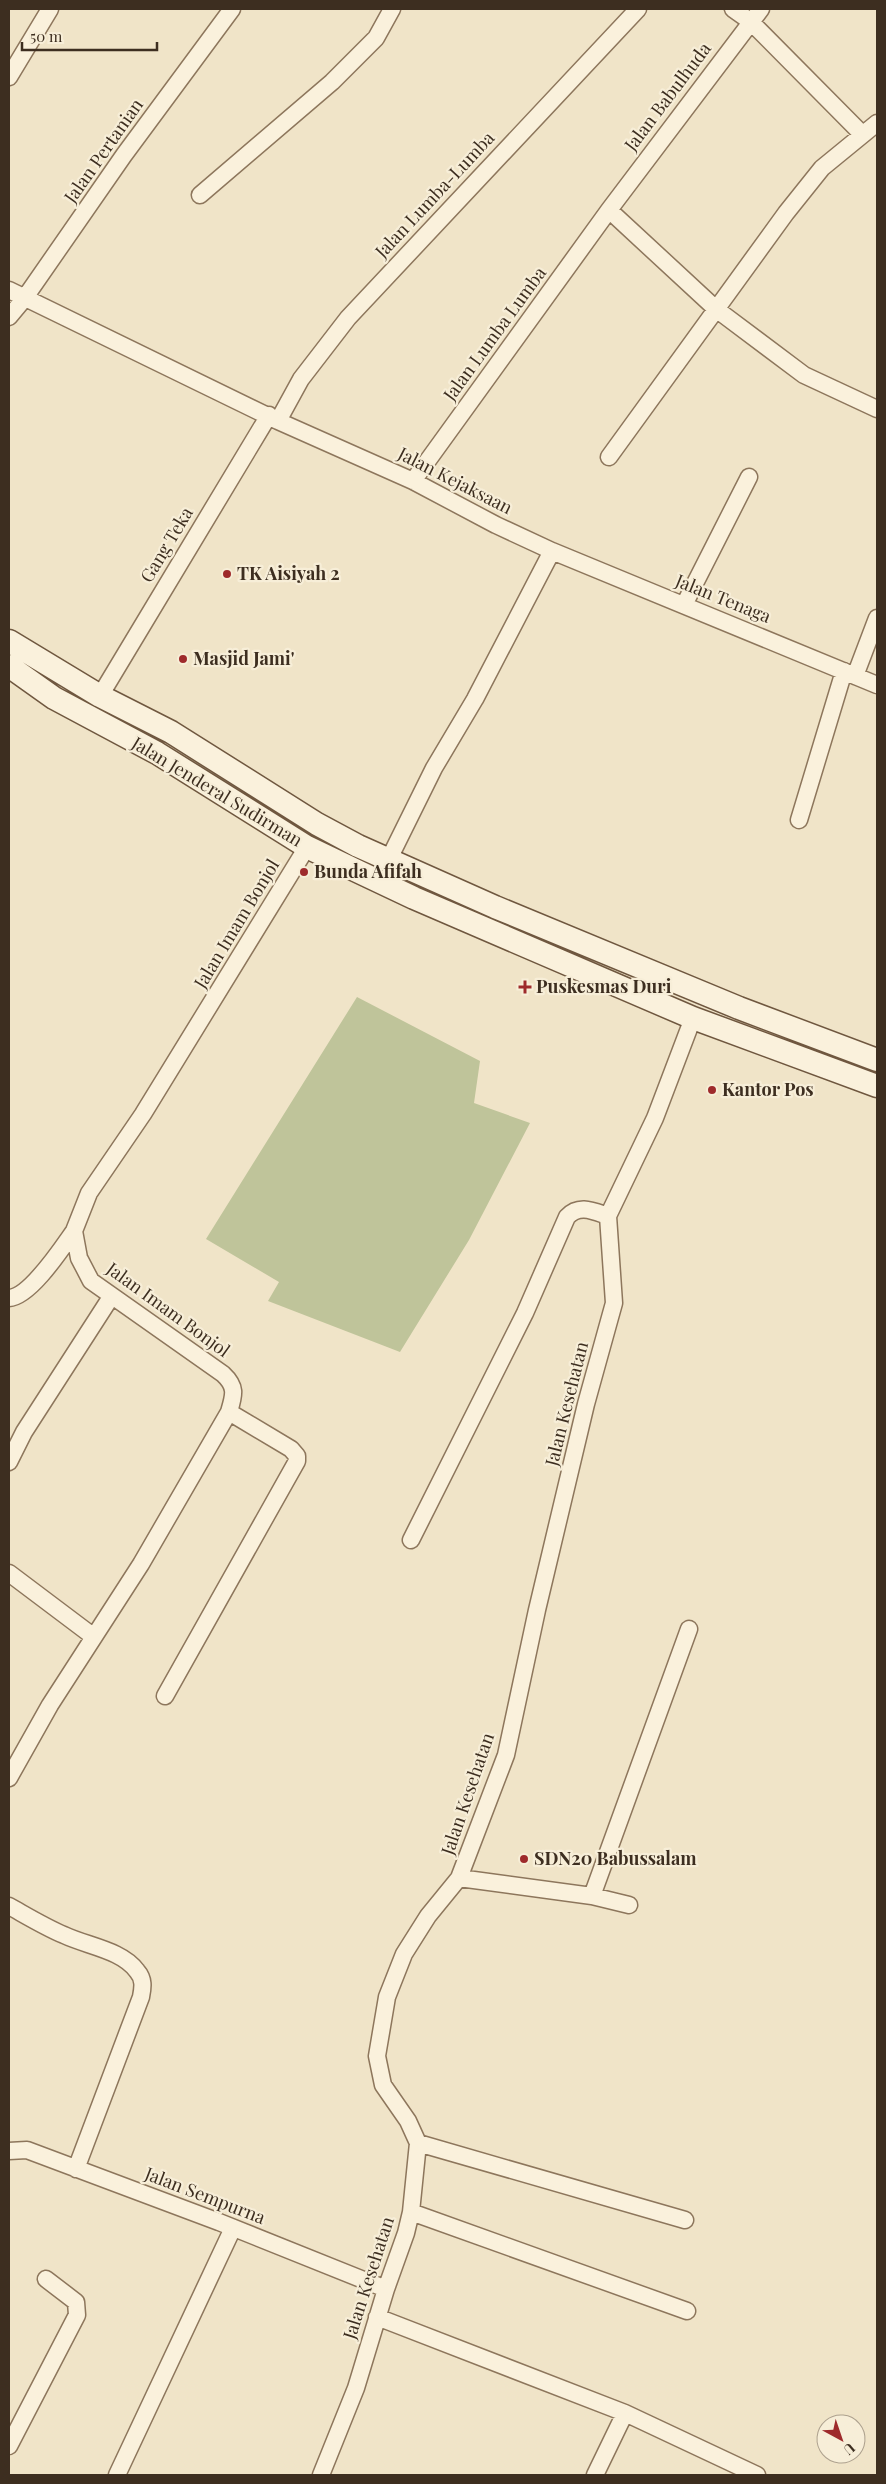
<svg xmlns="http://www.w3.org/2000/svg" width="886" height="2484" font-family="'Playfair Display',serif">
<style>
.cemetery{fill:#bfc49a}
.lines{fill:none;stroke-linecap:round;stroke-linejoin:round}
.street-casing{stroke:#8d765c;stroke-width:19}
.secondary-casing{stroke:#6f573f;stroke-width:25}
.street{stroke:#faf1dc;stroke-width:16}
.secondary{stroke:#faf1dc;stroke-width:22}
.poi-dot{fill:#9e2a2b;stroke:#f7eed8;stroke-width:2}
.labels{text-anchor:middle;stroke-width:4.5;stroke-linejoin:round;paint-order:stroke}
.street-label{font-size:18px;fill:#3d2e20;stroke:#f7eed8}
.poi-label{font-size:18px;font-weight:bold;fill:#3d2e20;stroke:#f7eed8;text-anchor:start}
</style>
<rect width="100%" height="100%" fill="#f0e4c8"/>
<path class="cemetery" d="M357 997 480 1061 474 1103 530 1123 469 1240 400 1352 268 1301 279 1282 206 1239Z"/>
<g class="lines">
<g class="street-casing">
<path id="street" d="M733 9 750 21 862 134
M9 77 50 9
M200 195 332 82 376 38 392 9
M609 210 716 309 804 375 877 409
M9 290 278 421 413 481 496 525 552 551 475 699 434 768 389 859
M9 317 24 299 124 155 232 9
M278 421 301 379 348 318 638 9
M609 457 786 213 822 168 877 123
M413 481 609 210 761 9
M552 551 877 685
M684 605 749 477
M855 676 877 618
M100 696 269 415
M799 820 844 671
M9 1298C30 1297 62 1248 74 1231
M9 1462 24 1432 111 1297
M411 1540 525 1313 567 1217C579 1204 593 1211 608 1216
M9 1573 94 1637
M165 1696 297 1461V1456L291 1449 229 1412
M9 1778 50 1705 141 1564 229 1412C234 1395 237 1387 223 1374L91 1281 79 1258 74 1231 89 1193 143 1114 307 847
M459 1878 592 1896 629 1905
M592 1896 689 1629
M9 1906C27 1916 45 1927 64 1935 87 1946 122 1950 137 1971 144 1979 143 1987 141 1997L76 2169
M418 2143 685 2220
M9 2151 27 2150 219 2222 386 2289
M411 2212 687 2311
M377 2317 625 2413 757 2475
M9 2446 77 2315 76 2302 46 2279
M117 2475 233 2228
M321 2475 356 2388 386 2289 406 2233 411 2212 418 2143 408 2121 383 2085 377 2056 387 1997 404 1954 428 1916 459 1878 506 1755 537 1610 586 1404 614 1303 608 1216 655 1118 693 1018
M595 2475 625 2413"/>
</g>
<g class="secondary-casing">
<path id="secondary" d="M9 641 100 696 171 732 317 824 358 846 495 907 739 1008 877 1060
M9 666 54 698 157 753 307 847 357 871 414 898 693 1018 877 1086"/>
</g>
<use href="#street" class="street"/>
<use href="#secondary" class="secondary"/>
</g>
<g class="poi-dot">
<circle cx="227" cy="574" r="5"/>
<circle cx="183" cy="659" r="5"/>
<circle cx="304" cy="872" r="5"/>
<path d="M522.5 979.5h5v5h5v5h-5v5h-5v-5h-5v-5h5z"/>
<circle cx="712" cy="1090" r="5"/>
<circle cx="524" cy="1859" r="5"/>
</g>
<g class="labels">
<g class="street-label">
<text transform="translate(668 97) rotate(-53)" y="6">Jalan Babulhuda</text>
<text transform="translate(104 151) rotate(-55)" y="6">Jalan Pertanian</text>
<text transform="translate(435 195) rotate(-47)" y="6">Jalan Lumba-Lumba</text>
<text transform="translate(495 334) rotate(-54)" y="6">Jalan Lumba Lumba</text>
<text transform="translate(455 481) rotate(27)" y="6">Jalan Kejaksaan</text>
<text transform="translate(167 545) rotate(-59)" y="6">Gang Teka</text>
<text transform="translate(723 599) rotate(22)" y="6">Jalan Tenaga</text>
<text transform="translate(217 792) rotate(31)" y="6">Jalan Jenderal Sudirman</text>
<text transform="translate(237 924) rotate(-59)" y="6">Jalan Imam Bonjol</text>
<text transform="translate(168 1310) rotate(36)" y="6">Jalan Imam Bonjol</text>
<text transform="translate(567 1404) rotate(-76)" y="6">Jalan Kesehatan</text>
<text transform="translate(468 1794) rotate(-71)" y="6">Jalan Kesehatan</text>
<text transform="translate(205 2196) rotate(21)" y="6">Jalan Sempurna</text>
<text transform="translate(369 2278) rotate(-72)" y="6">Jalan Kesehatan</text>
</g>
<g class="poi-label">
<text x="237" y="580">TK Aisiyah 2</text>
<text x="193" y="665">Masjid Jami'</text>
<text x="314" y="878">Bunda Afifah</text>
<text x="536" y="993">Puskesmas Duri</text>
<text x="722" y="1096">Kantor Pos</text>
<text x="534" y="1865">SDN20 Babussalam</text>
</g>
</g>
<rect width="886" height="2484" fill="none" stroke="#3d2e20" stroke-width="20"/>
<g transform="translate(841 2439) rotate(140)"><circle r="24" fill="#f7eed8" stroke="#ada18e"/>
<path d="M0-4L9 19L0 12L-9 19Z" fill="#9e2a2b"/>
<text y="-8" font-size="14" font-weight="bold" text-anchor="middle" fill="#3d2e20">U</text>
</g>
<path d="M22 42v8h135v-8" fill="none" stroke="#3d2e20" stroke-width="2.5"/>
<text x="30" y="42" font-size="15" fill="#3d2e20" stroke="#f7eed8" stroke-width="4" paint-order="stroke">50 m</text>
</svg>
